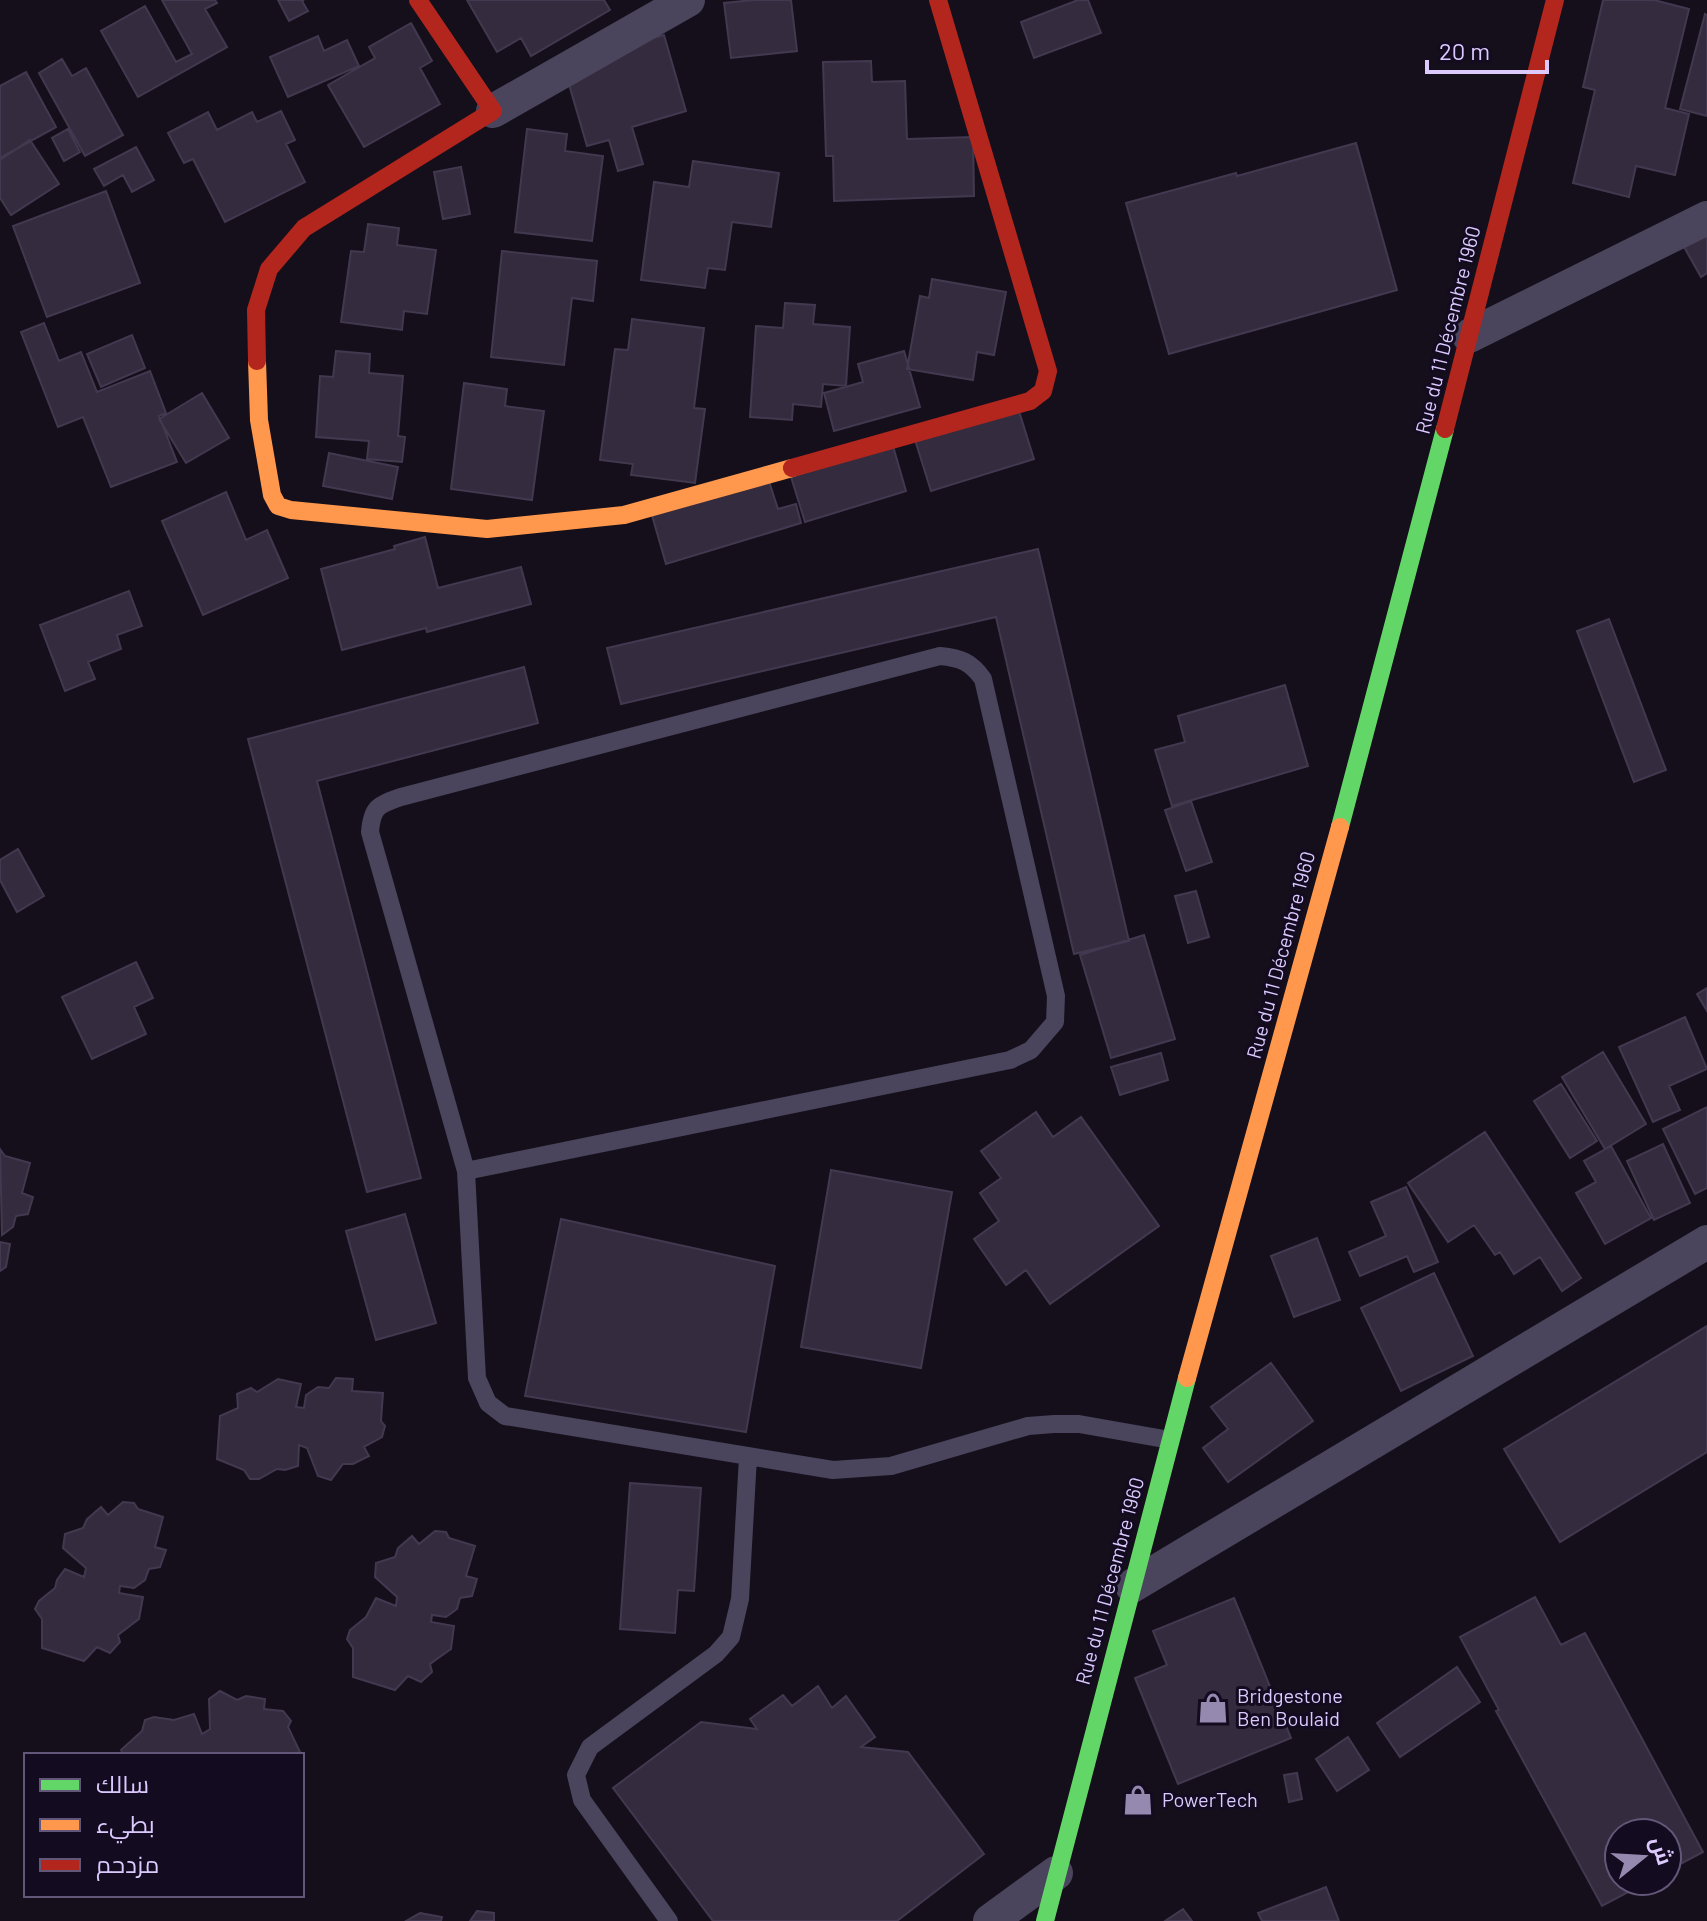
<svg xmlns="http://www.w3.org/2000/svg" width="1707" height="1921" font-family="Barlow,Cairo,sans-serif">
<style>
.building{fill:#342c3e;stroke:#423950;stroke-width:2}
.lines{fill:none;stroke-linecap:round;stroke-linejoin:round}
.lane{stroke:#4a445c;stroke-width:18}
.street{stroke:#4a445c;stroke-width:34}
.fast{stroke:#63d668;stroke-width:18}
.slow{stroke:#ff974d;stroke-width:18}
.jam{stroke:#b3261e;stroke-width:18}
.labels{text-anchor:middle;stroke-width:6;stroke-linejoin:round;paint-order:stroke}
.street-label{font-size:20px;fill:#dccaff;stroke:#130b1f}
.poi-label{font-size:20px;fill:#dccaff;stroke:#130b1f;text-anchor:start}
</style>
<rect width="100%" height="100%" fill="#140f1a"/>
<path class="building" d="M162 0H215L217 3 205 9 227 47 138 97 101 31 145 6 176 62 192 54Z
M278 0H304L302 1 308 11 289 21Z
M467 0H604L610 10 531 56 521 38 497 52Z
M753 0H791L797 51 731 58 724 3Z
M1078 0H1088L1101 33 1034 58 1021 22Z
M1603 0H1654L1689 9 1665 108 1689 114 1675 175 1636 166 1629 197 1573 183 1595 90 1583 87Z
M1705 14 1707 15V116L1680 109Z
M411 23 432 61 420 68 440 104 364 147 328 85 375 58 369 47Z
M664 35 686 111 632 127 643 164 618 171 609 140 587 146 563 64Z
M318 36 324 51 347 40 359 66 288 97 270 57Z
M62 59 72 76 86 68 123 135 85 156 39 73Z
M871 61 872 82 905 81 907 139 973 137 974 196 834 201 833 156H826L823 62Z
M26 72 56 127 0 158V86Z
M281 111 295 140 286 144 305 182 225 222 193 159 184 163 168 133 208 112 217 130 252 112 257 122Z
M68 129 80 152 64 161 52 138Z
M527 129 567 134 565 151 603 156 592 241 515 232Z
M30 140 59 184 11 215 0 198V160Z
M1356 143 1397 290 1169 354 1126 203 1236 173 1237 176Z
M136 147 154 180 132 192 123 175 104 186 94 169Z
M693 161 779 173 771 227 732 222 725 270 708 268 705 288 641 280 654 182 689 187Z
M461 167 470 214 443 219 434 172Z
M106 191 140 283 47 317 13 226Z
M368 224 399 228 397 245 436 250 427 314 404 311 402 330 341 322 351 251 364 252Z
M1707 234V273L1701 277 1684 247Z
M502 251 597 261 593 301 572 298 564 365 491 357Z
M932 279 1006 292 994 355 977 352 973 380 907 369 920 296 929 298Z
M785 303 815 305 813 324 850 327 846 386 823 384 821 407 793 404 792 420 750 417 756 326 783 328Z
M632 319 704 328 694 408 705 409 695 483 631 475 633 464 600 460 615 349 628 350Z
M44 323 59 361 81 352 97 392 150 371 166 413 159 416 177 462 111 487 83 417 58 427 21 332Z
M132 335 145 368 101 387 87 354Z
M336 351 370 354 369 373 403 376 398 436 405 437 402 462 367 459 369 441 316 437 320 376 333 377Z
M904 351 920 407 834 431 824 393 863 382 858 364Z
M464 383 507 389 505 406 544 411 532 500 451 489Z
M202 393 229 438 186 463 159 419Z
M1018 408 1034 459 931 491 915 440Z
M893 446 906 491 805 522 791 477Z
M329 453 398 467 392 499 323 486Z
M765 469 778 509 796 504 801 523 666 564 649 505Z
M226 492 246 540 267 530 288 578 203 615 162 521Z
M425 537 438 588 521 567 531 604 427 632 426 628 342 650 321 569 395 549 394 546Z
M1038 549 1129 941 1074 954 996 617 621 704 607 648Z
M129 591 142 626 117 635 121 649 88 662 95 679 65 691 40 625Z
M1609 619 1666 770 1634 782 1577 631Z
M524 667 538 723 317 781 421 1178 367 1192 248 739Z
M1285 685 1308 766 1172 806 1155 750 1185 742 1178 716Z
M1191 801 1212 862 1186 871 1165 810Z
M18 849 44 896 17 912 0 880V860Z
M1196 891 1209 937 1188 943 1175 896Z
M1144 935 1175 1039 1111 1058 1080 955Z
M136 962 153 998 134 1007 146 1034 92 1059 62 997Z
M1707 988V1011L1697 994Z
M1685 1017 1707 1069 1669 1086 1680 1110 1653 1122 1619 1047Z
M1603 1052 1646 1124 1605 1149 1562 1077Z
M1161 1053 1168 1080 1120 1095 1111 1067Z
M1561 1084 1597 1141 1570 1158 1534 1101Z
M1707 1107V1188L1695 1194 1663 1129Z
M1036 1112 1053 1137 1081 1117 1159 1226 1050 1304 1026 1270 1006 1285 974 1239 999 1221 980 1193 1001 1178 981 1151Z
M1485 1132 1581 1278 1562 1291 1540 1257 1514 1274 1500 1252 1495 1255 1474 1225 1448 1242 1408 1183Z
M1663 1144 1690 1203 1654 1220 1627 1161Z
M1611 1146 1651 1218 1605 1244 1576 1193 1596 1182 1584 1161Z
M0 1149 5 1156 30 1163 22 1193 33 1197 28 1214 16 1216 13 1227 2 1235Z
M831 1170 952 1192 921 1368 801 1347Z
M1406 1187 1438 1262 1414 1272 1407 1256 1360 1276 1349 1252 1386 1236 1371 1202Z
M405 1214 436 1323 376 1340 346 1231Z
M561 1219 775 1266 746 1432 525 1396Z
M1317 1238 1340 1300 1294 1317 1271 1256Z
M0 1242 10 1244 6 1267 0 1271Z
M1434 1273 1473 1356 1401 1391 1361 1308Z
M1707 1326V1452L1560 1542 1504 1449Z
M1271 1363 1313 1421 1228 1482 1203 1448 1228 1429 1211 1407Z
M336 1378 353 1379 352 1391 383 1393 381 1421 385 1426 382 1437 364 1447 369 1456 353 1464H343L331 1480 318 1476 307 1448 299 1445 298 1466 285 1470 277 1469 259 1479H250L244 1470 217 1459 220 1416 238 1408 237 1394 251 1388 257 1392 278 1379 301 1384 296 1407 304 1408 306 1395 318 1387 329 1388Z
M630 1483 701 1488 694 1591 678 1590 675 1633 620 1629Z
M123 1502 134 1503 138 1509 163 1517 155 1547 166 1550 160 1567 149 1569 145 1580 134 1588 120 1586 119 1593 143 1597 139 1619 118 1635 120 1642 110 1653 97 1647 84 1661 42 1648V1619L35 1609 39 1601 55 1588 57 1580 65 1569 84 1577 86 1568 63 1548 65 1534 83 1528 87 1519 101 1507 108 1515Z
M435 1531 446 1532 449 1538 475 1546 466 1576 477 1579 472 1596 460 1598 457 1609 446 1617 432 1615 431 1622 454 1626 451 1649 430 1664 432 1672 421 1682 408 1676 395 1690 353 1677V1648L347 1639 350 1630 366 1617 376 1598 396 1606 397 1597 375 1577 376 1563 395 1557 398 1548 412 1536 419 1544Z
M1535 1597 1561 1645 1585 1633 1703 1852 1667 1871V1833H1619V1881H1649L1602 1906 1496 1711 1499 1710 1460 1637Z
M1234 1598 1291 1738 1178 1784 1135 1678 1167 1665 1153 1631Z
M1457 1667 1480 1702 1400 1757 1377 1723Z
M818 1686 832 1708 846 1696 875 1737 861 1747 908 1752 984 1854 897 1921H713L613 1788 701 1722 757 1729 750 1719 783 1695 792 1706Z
M220 1691 237 1700 246 1696 265 1699 264 1709 283 1711 291 1721 288 1727 300 1752 294 1755H123L121 1750 142 1731 145 1720 154 1717 174 1720 194 1714 202 1734 210 1729 209 1699Z
M1348 1737 1369 1770 1337 1791 1316 1759Z
M1297 1773 1302 1799 1289 1802 1284 1775Z
M1326 1887 1339 1921H1262L1258 1913Z
M1183 1909 1192 1921H1165Z
M477 1911 494 1913V1921H470Z
M420 1913 442 1917 441 1921H406Z"/>
<g class="lines">
<path class="lane" d="M466 1171 1010 1060 1031 1050 1055 1022 1056 996 983 679C971 662 961 658 940 656L401 797C378 805 372 807 370 832L466 1171 477 1378 488 1403 505 1416 833 1470 891 1466 1028 1426 1054 1424H1079L1170 1440
M669 1921 582 1800 576 1775 590 1747 716 1654 731 1637 740 1599 748 1457"/>
<path class="street" d="M493 111 688 0
M1469 336 1707 218
M1132 1586 1707 1242
M990 1921 1056 1873"/>
<path class="fast" d="M1340 827 1445 429
M1045 1921 1187 1378"/>
<path class="slow" d="M257 361 259 420 272 495 278 506 291 510 487 529 624 515 792 468
M1187 1378 1340 827"/>
<path class="jam" d="M257 361 256 310 269 269 304 228 493 111 418 0
M1445 429 1555 0
M792 468 1030 401 1043 391 1048 371 938 0"/>
</g>
<defs>
<g id="shop-bare" transform="scale(2.4)"><path d="M-5-2.5h2.3a2.7 3.5 0 0 1 5.4 0H5L5.5 6h-11ZM-1.5-2.5h3a1.5 2.3 0 0 0-3 0Z" fill="#9689af" stroke="#130b1f" stroke-width="2.5" paint-order="stroke"/></g>
</defs>
<g fill-rule="evenodd">
<use href="#shop-bare" x="1213" y="1708"/>
<use href="#shop-bare" x="1138" y="1800"/>
</g>
<g class="labels">
<g class="street-label">
<text transform="translate(1448 330) rotate(-76)" y="7">Rue du 11 Décembre 1960</text>
<text transform="translate(1281 955) rotate(-75)" y="7">Rue du 11 Décembre 1960</text>
<text transform="translate(1110 1581) rotate(-75)" y="7">Rue du 11 Décembre 1960</text>
</g>
<g class="poi-label">
<text x="1237" y="1703">Bridgestone<tspan x="1237" dy="23">Ben Boulaid</tspan></text>
<text x="1162" y="1807">PowerTech</text>
</g>
</g>
<rect x="24" y="1753" width="280" height="144" fill="#130b1f" stroke="#635779" stroke-width="2"/>
<rect x="40" y="1779" width="40" height="12" fill="#63d668" stroke="#635779" stroke-width="2"/>
<text x="96" y="1793" font-size="24" fill="#dccaff">سالك</text>
<rect x="40" y="1819" width="40" height="12" fill="#ff974d" stroke="#635779" stroke-width="2"/>
<text x="96" y="1833" font-size="24" fill="#dccaff">بطيء</text>
<rect x="40" y="1859" width="40" height="12" fill="#b3261e" stroke="#635779" stroke-width="2"/>
<text x="96" y="1873" font-size="24" fill="#dccaff">مزدحم</text>
<g transform="translate(1643 1857) rotate(72)"><circle r="38" fill="#130b1f" stroke="#635779" stroke-width="2"/>
<path d="M0-6L14 30L0 20L-14 30Z" fill="#9689af"/>
<text y="-12" font-size="22" font-weight="bold" text-anchor="middle" fill="#dccaff">ش</text>
</g>
<path d="M1427 60v12h120v-12" fill="none" stroke="#dccaff" stroke-width="4"/>
<text x="1439" y="60" font-size="24" fill="#dccaff" stroke="#130b1f" stroke-width="6" paint-order="stroke">20 m</text>
</svg>
